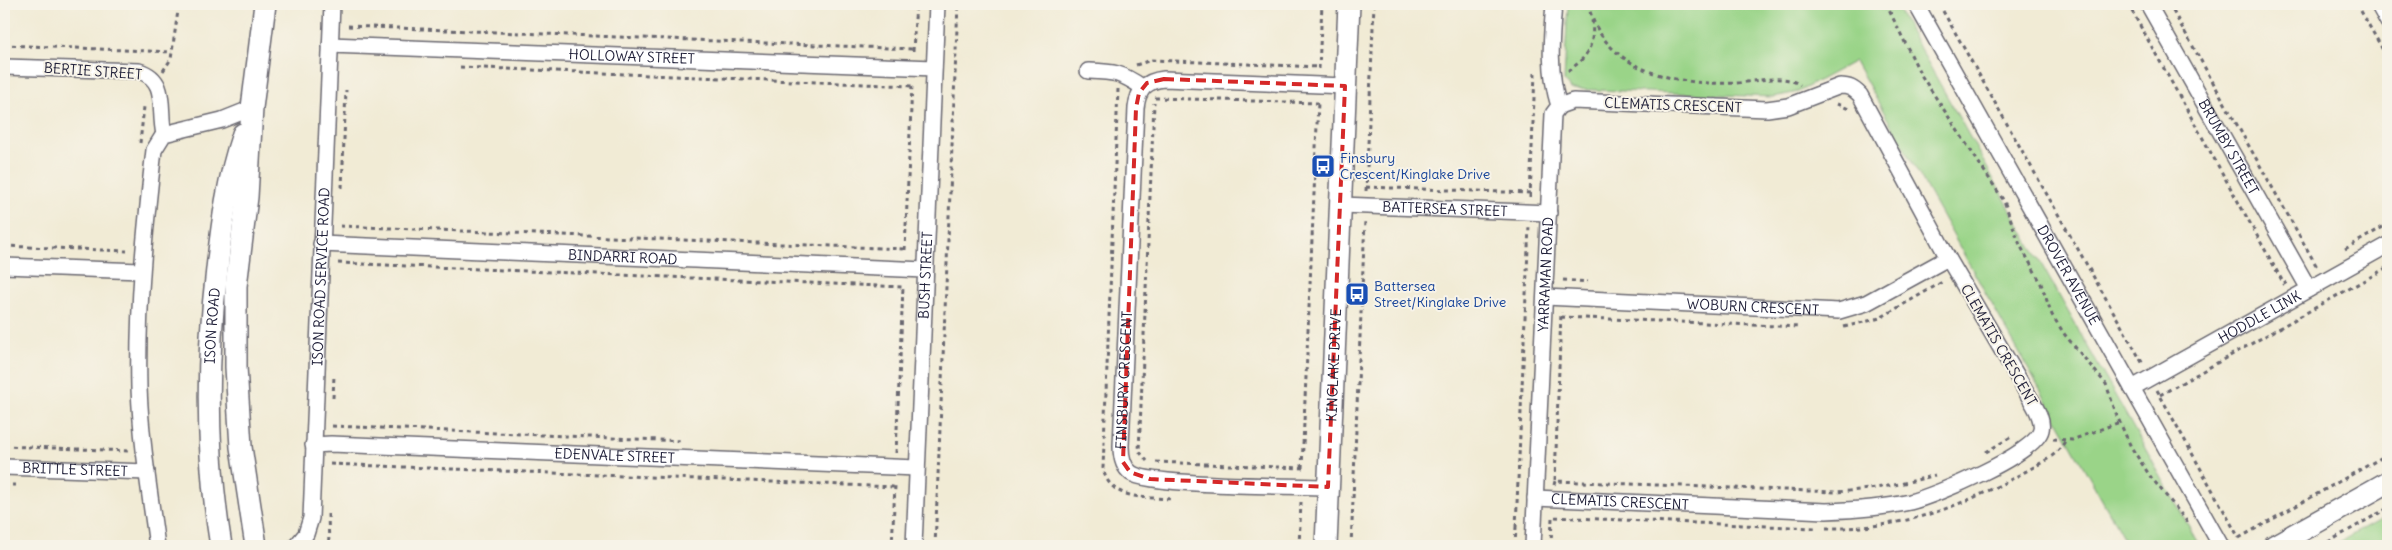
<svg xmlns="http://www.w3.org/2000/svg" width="2392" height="550" font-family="Delius,sans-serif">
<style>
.green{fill:#9ad488;stroke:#5e7b62}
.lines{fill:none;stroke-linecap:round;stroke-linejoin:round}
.street-casing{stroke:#6a6871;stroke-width:18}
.secondary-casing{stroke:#6a6871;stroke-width:24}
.path{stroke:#6a6871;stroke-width:3;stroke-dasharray:4 4;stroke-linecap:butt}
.street{stroke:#fff;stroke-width:15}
.secondary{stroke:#fff;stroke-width:21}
.marked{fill:none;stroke:#d62828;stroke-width:4;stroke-dasharray:10 6;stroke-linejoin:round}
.labels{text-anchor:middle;stroke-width:4;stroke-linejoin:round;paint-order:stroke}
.street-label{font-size:14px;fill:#22223b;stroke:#f7f3e8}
.transit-label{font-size:14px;fill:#164399;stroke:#f7f3e8;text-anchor:start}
</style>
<rect width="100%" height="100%" fill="#f7f3e8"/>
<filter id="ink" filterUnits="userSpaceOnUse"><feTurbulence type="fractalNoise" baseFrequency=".02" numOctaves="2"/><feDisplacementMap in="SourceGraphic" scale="10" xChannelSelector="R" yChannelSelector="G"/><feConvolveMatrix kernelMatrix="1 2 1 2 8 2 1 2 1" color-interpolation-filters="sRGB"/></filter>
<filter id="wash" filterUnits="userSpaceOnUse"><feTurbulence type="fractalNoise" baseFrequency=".0096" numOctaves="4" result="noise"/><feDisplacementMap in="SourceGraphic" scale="20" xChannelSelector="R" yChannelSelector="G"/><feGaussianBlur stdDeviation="1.12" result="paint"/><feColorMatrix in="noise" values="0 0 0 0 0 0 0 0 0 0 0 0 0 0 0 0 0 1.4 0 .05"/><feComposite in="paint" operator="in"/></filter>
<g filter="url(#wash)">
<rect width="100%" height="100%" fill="#f1ebd5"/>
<path class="green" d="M1568 4H1895L2200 546H2128L1855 61 1798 92 1773 97 1571 89 1564 81Z
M2388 515V546H2332Z"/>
</g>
<g filter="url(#ink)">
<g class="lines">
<g class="street-casing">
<g id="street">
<path id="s1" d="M1916 4 2221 546"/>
<path id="s2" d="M2148 4 2309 289"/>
<path d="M2378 4 2388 22"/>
<path id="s3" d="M330 45 934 68"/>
<path d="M4 67 139 71C169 80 158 109 164 134"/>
<path d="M1088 71C1114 72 1120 72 1142 87"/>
<path id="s4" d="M1341 205 1549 213"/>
<path id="s5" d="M321 244 925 270"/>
<path d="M4 266 141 271"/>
<path id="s6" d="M1545 297 1839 311 1866 303 1948 258"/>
<path id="s7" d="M2132 388 2388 245"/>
<path id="s8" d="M313 445 331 444 917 468"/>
<path id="s9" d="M4 467 147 472"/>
<path id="s10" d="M1328 487C1297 486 1148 486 1131 473 1123 467 1121 456 1121 446L1136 108C1138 90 1145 81 1164 79L1345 86"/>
<path id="s11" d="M1535 498 1826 511C1854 510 1882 508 1910 502 1934 496 2036 454 2041 430 2043 421 2038 412 2034 405L1948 258 1860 95C1853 88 1849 86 1840 86L1788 106 1767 109 1573 101 1559 106"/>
<path d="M157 546C150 494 141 441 139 388 137 308 145 229 154 150L164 134 222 120 252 108"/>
<path id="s12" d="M296 546 306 534 311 518 332 4"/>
<path id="s13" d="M914 546 937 4"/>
<path id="s14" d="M1533 546 1553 114 1559 106C1548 71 1551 39 1554 4"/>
</g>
</g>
<g class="secondary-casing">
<g id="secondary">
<path id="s15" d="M221 546C206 454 206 362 217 269 222 223 228 178 243 134"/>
<path d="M256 546 241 447 236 367V286L247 197 252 108 265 4"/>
<path id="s16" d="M1326 546 1349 4"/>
<path d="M2274 546 2388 482"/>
</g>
</g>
<path class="path" d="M1588 4C1603 71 1677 86 1736 83 1755 82 1784 73 1800 85
M1886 4 1921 75 2004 201 2020 245 2040 281 2052 315 2065 335 2106 384 2117 416 2131 447 2150 476 2189 524
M1939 4 2143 364
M2128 4 2284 284 2287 282
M2169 4 2316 265 2315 266
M2357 4 2388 59
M348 26 913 49
M4 45 172 52
M913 51 916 4
M1136 65 1151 60 1319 67
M460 67 912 86
M1319 69 1322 4
M163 71 171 59 179 4
M1568 71C1588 57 1595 45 1592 20
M1118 89 1103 468C1109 501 1146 497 1172 499
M1155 98 1318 103
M1837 104 1849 109
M140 143 144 107
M1366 187 1530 193
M342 188 346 90
M1366 191 1374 4
M1530 197 1535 73
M340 226 905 249
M4 246 127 251
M2345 249 2388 224
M905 250 912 84
M338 263 903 287
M1563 280 1588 282
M1561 317 1800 327
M1844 327 1880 318 1944 281
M2157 390 2239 538
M2160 395 2388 267
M333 398 334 375
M332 426 683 441
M2053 439 2072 440 2120 422
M4 446 129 451
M1986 452 2011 437
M896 453 903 287
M1147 461 1139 451 1154 103
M1156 462 1303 468
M330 464 895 487
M1302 468 1318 102
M1555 480 1561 312
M4 485H19
M1554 485 1555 481 1835 492C1870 490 1901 485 1935 475
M328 514 329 546
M1516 527 1529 225
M1826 528C1900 530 1959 508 2023 473 2038 464 2057 457 2065 441
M2239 538 2388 454
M892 546 895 486
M935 546 958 4
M1299 546 1301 502
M1351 546 1365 220
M1515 546 1516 527
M1551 546 1552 517 1815 528
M2321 546 2388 508"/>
<use href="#street" class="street"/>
<use href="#secondary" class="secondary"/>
</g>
</g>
<path class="marked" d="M1164 79 1345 86 1328 487 1150 479 1130 472 1123 462 1136 108 1139 93 1147 83Z"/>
<defs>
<g id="bus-square" transform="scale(1.25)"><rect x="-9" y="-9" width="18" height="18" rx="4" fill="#1a4fb4" stroke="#f7f3e8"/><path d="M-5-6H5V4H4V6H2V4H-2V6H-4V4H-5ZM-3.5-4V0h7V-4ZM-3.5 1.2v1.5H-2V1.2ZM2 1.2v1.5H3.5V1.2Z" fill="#fff"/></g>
</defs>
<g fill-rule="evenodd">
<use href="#bus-square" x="1323" y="166"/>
<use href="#bus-square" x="1357" y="294"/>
</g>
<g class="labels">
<g class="street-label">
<text dy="5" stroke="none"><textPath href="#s3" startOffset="302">HOLLOWAY STREET</textPath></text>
<text transform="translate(93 71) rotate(4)" y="5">BERTIE STREET</text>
<text transform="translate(1673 105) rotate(2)" y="5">CLEMATIS CRESCENT</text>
<text dy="5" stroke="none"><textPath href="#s2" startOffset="164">BRUMBY STREET</textPath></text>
<text dy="5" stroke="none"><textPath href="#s4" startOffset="104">BATTERSEA STREET</textPath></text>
<text dy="5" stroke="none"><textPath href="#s5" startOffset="302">BINDARRI ROAD</textPath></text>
<text dy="5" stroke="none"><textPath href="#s14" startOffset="272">YARRAMAN ROAD</textPath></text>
<text dy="5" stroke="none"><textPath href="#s13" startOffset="271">BUSH STREET</textPath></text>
<text dy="5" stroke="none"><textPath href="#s1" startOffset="311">DROVER AVENUE</textPath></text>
<text dy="5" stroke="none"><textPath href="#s12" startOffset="274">ISON ROAD SERVICE ROAD</textPath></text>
<text dy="5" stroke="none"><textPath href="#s6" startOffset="208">WOBURN CRESCENT</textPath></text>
<text dy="5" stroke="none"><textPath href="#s7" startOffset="146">HODDLE LINK</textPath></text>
<text dy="5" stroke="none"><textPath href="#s15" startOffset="221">ISON ROAD</textPath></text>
<text transform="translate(1999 345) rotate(60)" y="5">CLEMATIS CRESCENT</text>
<text dy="5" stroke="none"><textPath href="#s16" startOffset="181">KINGLAKE DRIVE</textPath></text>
<text dy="5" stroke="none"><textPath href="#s10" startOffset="294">FINSBURY CRESCENT</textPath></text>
<text dy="5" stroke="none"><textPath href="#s8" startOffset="302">EDENVALE STREET</textPath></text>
<text dy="5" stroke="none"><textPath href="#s9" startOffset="71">BRITTLE STREET</textPath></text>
<text dy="5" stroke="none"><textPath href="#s11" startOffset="85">CLEMATIS CRESCENT</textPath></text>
</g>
<g class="transit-label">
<text x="1340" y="163">Finsbury<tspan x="1340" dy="16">Crescent/Kinglake Drive</tspan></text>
<text x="1374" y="291">Battersea<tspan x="1374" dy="16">Street/Kinglake Drive</tspan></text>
</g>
</g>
<rect width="2392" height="550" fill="none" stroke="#f7f3e8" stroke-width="20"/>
</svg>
